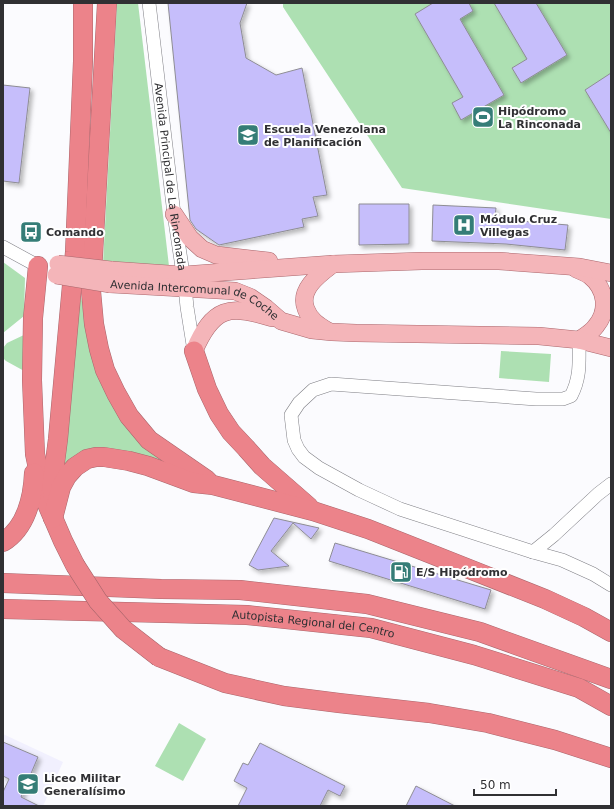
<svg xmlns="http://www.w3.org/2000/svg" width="614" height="809" font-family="'DejaVu Sans',sans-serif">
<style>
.built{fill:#f1f0fe}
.green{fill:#ade0b2}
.building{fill:#c6befb;stroke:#8e8d94;filter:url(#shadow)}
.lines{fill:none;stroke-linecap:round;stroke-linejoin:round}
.minor-casing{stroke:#7e7e84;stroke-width:14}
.major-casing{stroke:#aa666c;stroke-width:18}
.highway-casing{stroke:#aa666c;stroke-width:20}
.minor{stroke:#fff;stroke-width:13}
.major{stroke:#f4b5b9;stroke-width:17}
.highway{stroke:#ec838a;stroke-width:19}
.major-bridge-casing{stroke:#aa666c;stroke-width:18;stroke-linecap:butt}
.highway-bridge-casing{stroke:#aa666c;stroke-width:20;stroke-linecap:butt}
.major-bridge{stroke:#f4b5b9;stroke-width:17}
.highway-bridge{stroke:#ec838a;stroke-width:19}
.labels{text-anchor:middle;stroke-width:4;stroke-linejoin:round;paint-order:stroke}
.poi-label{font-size:11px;font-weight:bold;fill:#303033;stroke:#fff;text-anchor:start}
.street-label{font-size:11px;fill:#303033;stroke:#fff}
</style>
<defs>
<filter id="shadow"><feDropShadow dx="3" dy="3" stdDeviation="2" flood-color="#0004"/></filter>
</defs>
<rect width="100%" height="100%" fill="#fbfbfe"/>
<path class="built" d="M3 734 63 762 43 806H3Z"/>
<path class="green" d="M117 3H138L169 266 103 263Z
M283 3H611V219L402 188 283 7Z
M3 262 25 278 24 316 3 333Z
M80 289 88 340 95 370 112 403 188 475 114 451 59 478Z
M26 334V372L6 361 3 358V348L7 343Z
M501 351 551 354 549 382 499 378Z
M179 723 206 739 183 781 155 766Z"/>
<path class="building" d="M168 3H247L240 23 246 58 276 75 302 68 327 195 313 197 318 216 302 219 304 227 219 245 196 229 190 220Z
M433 3H469L473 11 460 19 504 95 461 120 452 103 463 97 415 14Z
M494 3H536L567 55 521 83 512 68 527 59Z
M611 73V133L585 90Z
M3 85 30 88 19 183 3 181Z
M359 204H409V244L359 245Z
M433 205 496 208 495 219 568 225 565 250 506 244 432 241Z
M274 518 319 528 311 539 293 523 271 551 289 566 258 570 249 565Z
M335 543 491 590 485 609 329 561Z
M3 742 38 757 21 797 39 806H3V792L9 779 3 776Z
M260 743 345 786 340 796 328 790 320 806H238L247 788 234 781 243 763 248 765Z
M416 786 455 806H406Z"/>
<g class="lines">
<g class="minor-casing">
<g id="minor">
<path id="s1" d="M149 3 174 214 185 287 187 307 194 351"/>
<path d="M3 247 38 266"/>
<path d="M579 340C579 361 581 377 571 396L563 399H536L331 384 313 390 299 403 291 415 294 440 298 449 304 457 319 468 359 490 400 509 533 552 562 560 593 574 611 585"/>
<path d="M533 552 554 535 598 494 611 484"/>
</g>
</g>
<g class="major-casing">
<g id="major">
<path d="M174 214 190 238 202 249 216 255 269 261"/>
<path d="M576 269C581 271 586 273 590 276 606 289 609 310 596 326 592 332 585 336 579 340"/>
<path d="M111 270 183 275 333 264 422 261H499L580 267 611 273"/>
<path id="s2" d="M110 284 235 291 250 297 266 308 281 321 312 330 332 332 356 333 539 336 579 340 611 348"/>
<path d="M328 331C318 325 310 320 306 309 298 289 320 274 333 264"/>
<path d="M194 351C213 307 229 304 272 318"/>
</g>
</g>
<g class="highway-casing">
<g id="highway">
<path d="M107 3 91 291 94 324 99 349 105 370 116 393 129 416 149 440 207 480"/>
<path d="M38 266 33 318 32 380 35 454 44 497 63 541 75 565"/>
<path d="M194 351 207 389 219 414 231 432 246 448 262 466 309 507"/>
<path d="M53 497 52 485 58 439 75 252 83 61V3"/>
<path d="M53 518 61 487 67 476 75 467 87 459 96 457H104L129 461 148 466 194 483 213 485 313 511 368 529 545 599 584 617 611 632"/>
<path d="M3 542C26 528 33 498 34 473"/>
<path d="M3 583 161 589 240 590 367 604 480 632 611 679"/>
<path id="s3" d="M3 609 247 615 371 628 474 655 579 688 611 706"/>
<path d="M159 657 225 683 284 696 339 703 429 713 488 723 555 740 611 758"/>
</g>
</g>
<use href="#minor" class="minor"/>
<use href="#major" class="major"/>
<use href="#highway" class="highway"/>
<g class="major-bridge-casing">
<path id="major-bridge" d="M58 264 111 270
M56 275 110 284"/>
</g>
<g class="highway-bridge-casing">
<path id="highway-bridge" d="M75 565 98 601 123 629 159 657"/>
</g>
<use href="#major-bridge" class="major-bridge"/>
<use href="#highway-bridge" class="highway-bridge"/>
</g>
<defs>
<g id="stadium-square" transform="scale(1.15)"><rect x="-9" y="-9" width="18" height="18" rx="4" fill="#357d77" stroke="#fff"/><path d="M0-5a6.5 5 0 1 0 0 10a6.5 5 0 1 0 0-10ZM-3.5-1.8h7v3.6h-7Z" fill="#fff"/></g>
<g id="university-square" transform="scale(1.15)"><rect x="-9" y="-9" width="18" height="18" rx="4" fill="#357d77" stroke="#fff"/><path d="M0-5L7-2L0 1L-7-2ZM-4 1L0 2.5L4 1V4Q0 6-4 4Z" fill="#fff"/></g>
<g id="hospital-square" transform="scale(1.15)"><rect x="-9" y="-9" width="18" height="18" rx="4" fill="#357d77" stroke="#fff"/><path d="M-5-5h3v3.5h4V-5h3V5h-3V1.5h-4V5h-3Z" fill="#fff"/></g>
<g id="bus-square" transform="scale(1.15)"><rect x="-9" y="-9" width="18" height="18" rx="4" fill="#357d77" stroke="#fff"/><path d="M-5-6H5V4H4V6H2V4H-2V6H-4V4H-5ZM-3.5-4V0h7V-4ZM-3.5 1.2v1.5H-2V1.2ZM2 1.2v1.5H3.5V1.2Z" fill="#fff"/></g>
<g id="fuel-square" transform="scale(1.15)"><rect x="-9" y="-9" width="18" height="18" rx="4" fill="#357d77" stroke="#fff"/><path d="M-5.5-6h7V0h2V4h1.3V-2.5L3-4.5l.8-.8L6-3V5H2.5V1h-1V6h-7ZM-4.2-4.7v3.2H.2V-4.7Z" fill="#fff"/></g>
<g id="school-square" transform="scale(1.15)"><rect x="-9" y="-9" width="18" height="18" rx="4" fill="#357d77" stroke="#fff"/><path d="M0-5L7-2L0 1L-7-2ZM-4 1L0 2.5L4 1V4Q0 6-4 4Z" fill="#fff"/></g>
</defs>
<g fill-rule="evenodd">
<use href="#stadium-square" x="483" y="117"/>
<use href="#university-square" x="248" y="135"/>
<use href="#hospital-square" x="464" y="225"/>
<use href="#bus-square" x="31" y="232"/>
<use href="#fuel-square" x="401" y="572"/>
<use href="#school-square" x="28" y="784"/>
</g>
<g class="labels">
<g class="poi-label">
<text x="498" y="115">Hipódromo<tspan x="498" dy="13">La Rinconada</tspan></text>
<text x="264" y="133">Escuela Venezolana<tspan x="264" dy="13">de Planificación</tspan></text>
<text x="480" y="223">Módulo Cruz<tspan x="480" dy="13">Villegas</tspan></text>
<text x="46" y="236">Comando</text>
<text x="416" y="576">E/S Hipódromo</text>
<text x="44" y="782">Liceo Militar<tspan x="44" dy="13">Generalísimo</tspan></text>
</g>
<g class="street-label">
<text dy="4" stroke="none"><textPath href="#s1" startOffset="175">Avenida Principal de La Rinconada</textPath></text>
<text dy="4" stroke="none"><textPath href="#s2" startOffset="88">Avenida Intercomunal de Coche</textPath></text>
<text dy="4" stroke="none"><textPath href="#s3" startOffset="311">Autopista Regional del Centro</textPath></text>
</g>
</g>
<rect width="614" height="809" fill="none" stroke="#303033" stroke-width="8"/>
<path d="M474 789v6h82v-6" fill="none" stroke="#303033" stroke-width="2"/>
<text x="480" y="789" font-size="12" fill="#303033" stroke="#ffffff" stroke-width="3" paint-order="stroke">50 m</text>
</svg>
